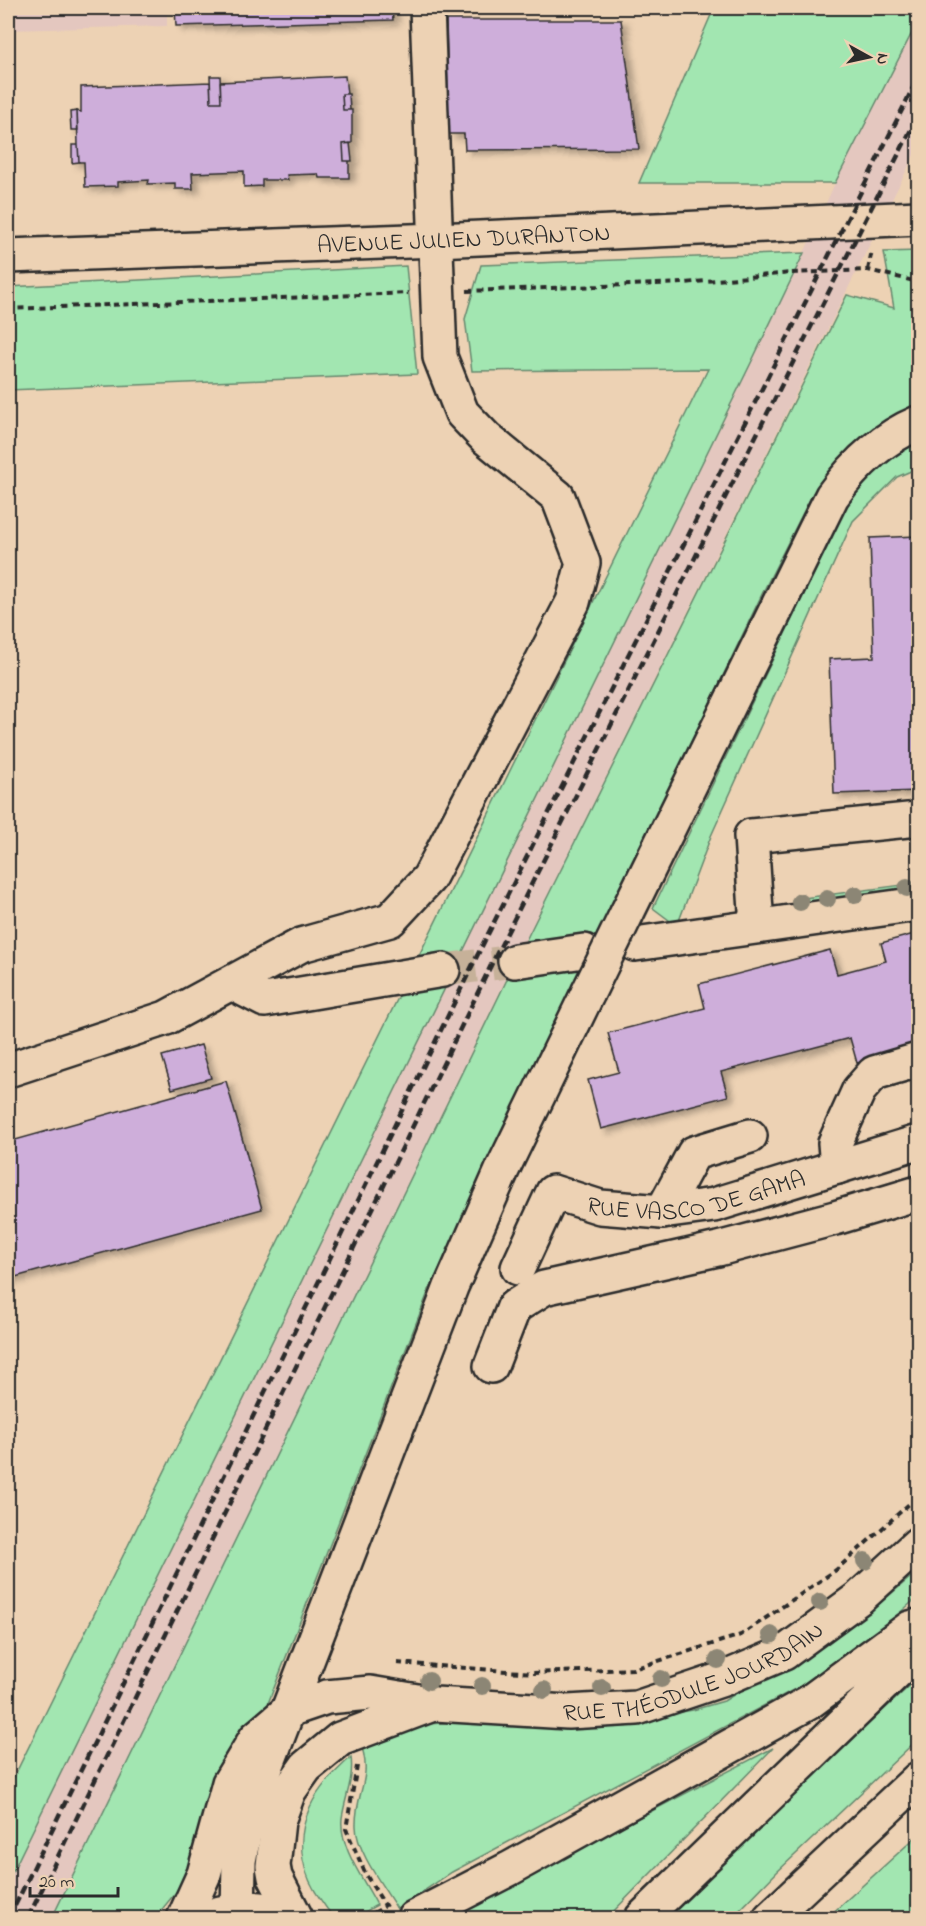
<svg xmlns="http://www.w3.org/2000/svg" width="926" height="1926" font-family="'Indie Flower',sans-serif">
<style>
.built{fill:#e4c7bf}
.green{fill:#a2e6b1;stroke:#66886e;stroke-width:1.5}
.building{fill:#ceaeda;stroke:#2b2b2b;stroke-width:1.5;filter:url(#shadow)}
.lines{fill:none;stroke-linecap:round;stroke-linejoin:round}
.minor-tunnel{stroke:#c6b199;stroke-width:33;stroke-dasharray:33 16;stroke-linecap:butt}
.minor-casing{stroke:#2b2b2b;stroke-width:38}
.major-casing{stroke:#2b2b2b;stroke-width:38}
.highway-casing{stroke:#2b2b2b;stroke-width:38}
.path{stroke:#2b2b2b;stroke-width:4;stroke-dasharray:6 4.5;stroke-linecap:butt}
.minor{stroke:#edd2b4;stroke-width:33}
.major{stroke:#edd2b4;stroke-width:33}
.highway{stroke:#edd2b4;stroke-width:33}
.rail{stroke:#2b2b2b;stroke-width:4.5;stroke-dasharray:9 4.5;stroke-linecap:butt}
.minor-bridge-casing{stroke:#2b2b2b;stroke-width:38;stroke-linecap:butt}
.minor-bridge{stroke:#edd2b4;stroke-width:33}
.tree{fill:#8c8674}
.labels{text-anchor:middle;stroke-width:6;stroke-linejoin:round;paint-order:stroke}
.street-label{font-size:24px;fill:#2b2b2b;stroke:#edd2b4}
</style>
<defs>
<filter id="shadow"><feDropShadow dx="6" dy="4" stdDeviation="3" flood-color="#0004"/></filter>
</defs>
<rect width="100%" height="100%" fill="#edd2b4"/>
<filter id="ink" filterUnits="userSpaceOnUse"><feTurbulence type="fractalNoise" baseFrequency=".0167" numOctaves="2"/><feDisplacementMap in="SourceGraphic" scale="12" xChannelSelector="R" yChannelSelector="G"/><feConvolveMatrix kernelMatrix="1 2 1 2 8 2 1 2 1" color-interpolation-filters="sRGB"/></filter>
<g filter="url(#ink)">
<path class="built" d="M8 8H167V26L8 30Z
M918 20V147L515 961 52 1918H8V1881L749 367 804 253 835 183Z"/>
<path class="green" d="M714 8H918V21L835 183H639Z
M918 251V404L911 406 851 446 813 493 764 590 429 1290 267 1706 238 1734 210 1796 193 1871 155 1918H52L531 930 847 295 894 308 884 252Z
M804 253 749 367 8 1881V1789L708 369 472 371 465 319 481 265Z
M406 266 417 374 8 390V287Z
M918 441V468L897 477 853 521 711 836 677 926 653 908 845 509 875 468Z
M918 883V891L797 907 796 899Z
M918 1571V1597L838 1666 452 1872 397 1909C384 1887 356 1851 356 1826 355 1790 375 1779 359 1739L406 1725 462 1722 610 1724 693 1710 724 1701 878 1605Z
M918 1678V1739L777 1872 732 1918H666L774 1812Z
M773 1748 607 1918H446Z
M351 1757C354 1779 345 1797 342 1818 339 1848 364 1879 377 1905 365 1911 354 1921 339 1918 332 1917 327 1909 323 1903 301 1874 295 1841 310 1807 319 1787 335 1772 351 1757Z
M918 1835V1918H827Z"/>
<path class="building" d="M175 8H392L393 20 176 26Z
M446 20H621L639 149 465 150 464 134H449Z
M210 76H220L221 102H211Z
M345 76 347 94H342L343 110H352V143L343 144 344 161H349V178H319L318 174 287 175 288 180H262V186L244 187V171L192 173 193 189H175V183L148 184 149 180 118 182V186L85 187 84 162H79L78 145 77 111 81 112V87L210 82 211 102H221L220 82Z
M342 94H349L350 110H343Z
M77 111 78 130H71L70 112Z
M350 143 352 161H344L343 144Z
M72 145H78L79 162 72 163Z
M918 536V791L834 794 829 659 874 657 870 538Z
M918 933V1047L857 1063 850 1038 721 1072 728 1096 601 1129 588 1080 619 1072 608 1033 705 1008 699 984 830 950 837 974 886 961 881 943Z
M201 1045 211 1078 172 1089 162 1056Z
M226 1081 262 1209 8 1279V1142Z"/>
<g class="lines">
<path class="minor-tunnel" d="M443 970 515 961"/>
<g class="minor-casing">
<g id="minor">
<path d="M627 913 832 496C855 464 882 438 918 423"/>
<path d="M757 926 751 836 918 819"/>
<path d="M635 944 918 904"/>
<path d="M515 961 584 951"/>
<path d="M232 983 265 1000 443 970"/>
<path d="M8 1070 166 1018 301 945 390 920 429 878 573 602 583 563 558 497 486 438 462 413 440 357 427 8"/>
<path d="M837 1167 835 1143 859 1090 874 1073 918 1060"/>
<path d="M662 1212 694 1153 750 1136"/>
<path id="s1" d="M518 1268 553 1192 600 1207 662 1212 714 1205 918 1142"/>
<path d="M491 1366 514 1307 544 1288 718 1249 835 1218 918 1193"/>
<path d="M238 1918 239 1861 248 1814 451 1287 503 1168 588 993"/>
</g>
</g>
<g class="major-casing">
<g id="major">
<path id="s2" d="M8 256 437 240 918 218"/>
<path id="s3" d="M184 1918 204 1874 229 1783 256 1738 289 1710 327 1697 370 1693 435 1704 568 1712 637 1708 723 1679 784 1653 859 1598 918 1544"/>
<path d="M202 1918C231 1910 257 1901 286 1918"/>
<path d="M296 1918 275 1877 273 1866 278 1821 289 1791 306 1767 340 1739 433 1704"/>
</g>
</g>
<g class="highway-casing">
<path id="highway" d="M414 1918 509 1869 808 1703 910 1628 918 1626
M642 1918 918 1651
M770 1918 918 1779"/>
</g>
<path class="path" d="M868 270 872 250
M467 291 684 283 791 273 868 270 918 282
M8 309 408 293
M397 1663 534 1673 633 1669 741 1635 836 1570 918 1496
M357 1766 346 1829 366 1875 386 1907
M365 1918 384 1907"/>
<use href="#minor" class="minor"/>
<use href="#major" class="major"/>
<use href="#highway" class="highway"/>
<path class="rail" d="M9 1918 477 956 918 78
M28 1918 497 953 778 392 918 116"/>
<g class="minor-bridge-casing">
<path id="minor-bridge" d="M588 993 627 913"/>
</g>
<use href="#minor-bridge" class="minor-bridge"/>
</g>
<g class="tree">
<circle cx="907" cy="888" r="9"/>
<circle cx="855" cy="895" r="9"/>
<circle cx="827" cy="899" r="9"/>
<circle cx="800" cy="902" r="9"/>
<circle cx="865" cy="1561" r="9"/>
<circle cx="820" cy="1602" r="9"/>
<circle cx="771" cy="1635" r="9"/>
<circle cx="718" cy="1660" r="9"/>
<circle cx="661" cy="1679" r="9"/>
<circle cx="429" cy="1681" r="9"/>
<circle cx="482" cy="1686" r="9"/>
<circle cx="602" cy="1688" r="9"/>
<circle cx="544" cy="1690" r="9"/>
</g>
</g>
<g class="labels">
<g class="street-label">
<text dy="8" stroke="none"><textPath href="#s2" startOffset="456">AVENUE JULIEN DURANTON</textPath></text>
<text dy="8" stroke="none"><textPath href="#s1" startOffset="231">RUE VASCO DE GAMA</textPath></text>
<text dy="8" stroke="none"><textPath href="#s3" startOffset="654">RUE THÉODULE JOURDAIN</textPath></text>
</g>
</g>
<rect width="926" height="1926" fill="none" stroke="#edd2b4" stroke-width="30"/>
<rect x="15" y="15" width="896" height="1896" fill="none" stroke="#2b2b2b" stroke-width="2" filter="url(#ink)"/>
<g transform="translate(869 57) rotate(98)" stroke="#edd2b4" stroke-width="4.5" paint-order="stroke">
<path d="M0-4.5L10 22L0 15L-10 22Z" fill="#2b2b2b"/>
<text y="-9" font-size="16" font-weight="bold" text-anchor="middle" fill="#2b2b2b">N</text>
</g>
<path d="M30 1887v9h88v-9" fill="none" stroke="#2b2b2b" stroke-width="3"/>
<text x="39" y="1887" font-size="18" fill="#2b2b2b" stroke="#edd2b4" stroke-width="4.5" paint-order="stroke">20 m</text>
</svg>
